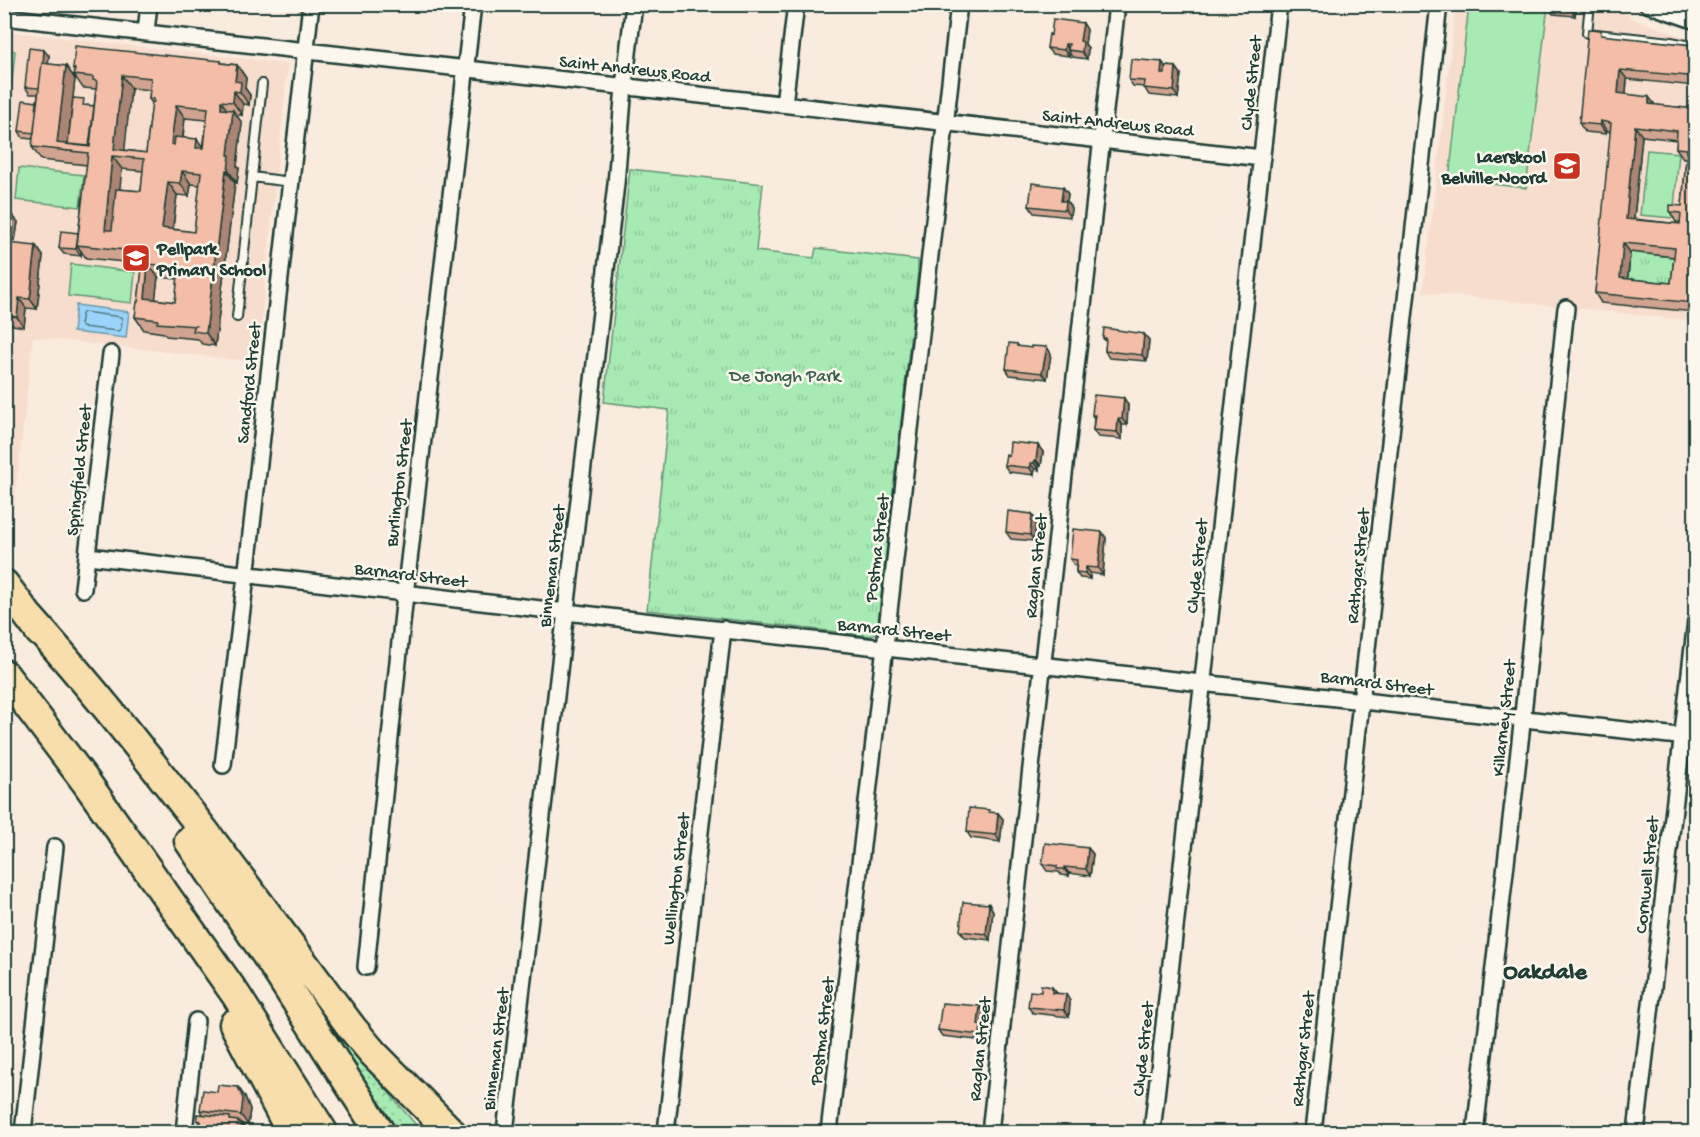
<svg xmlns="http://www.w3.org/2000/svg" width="1700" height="1137" font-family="'Gochi Hand',sans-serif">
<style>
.built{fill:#f7ddce}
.grass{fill:url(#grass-dots);stroke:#639474;stroke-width:1.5}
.park{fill:url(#park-tufts);stroke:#639474;stroke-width:1.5}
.garden{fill:#a7eab4;stroke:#639474;stroke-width:1.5}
.water{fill:#9bd4fa;stroke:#6998ab;stroke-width:1.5}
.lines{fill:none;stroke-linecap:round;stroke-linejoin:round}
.shore{stroke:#517983;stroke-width:1.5}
.service-casing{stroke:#1f3d34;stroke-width:12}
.minor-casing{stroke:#1f3d34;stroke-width:20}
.motorway-casing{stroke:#1f3d34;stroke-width:33}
.service{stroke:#fbf7ec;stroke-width:8}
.minor{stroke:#fbf7ec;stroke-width:15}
.motorway{stroke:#f8deab;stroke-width:28}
.wall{fill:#d1a390;stroke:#1f3d34;stroke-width:1.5;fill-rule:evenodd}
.shaded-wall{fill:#aa8475;stroke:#1f3d34;stroke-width:1.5}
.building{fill:#f3bda7;stroke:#1f3d34;stroke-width:1.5;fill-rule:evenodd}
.labels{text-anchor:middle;stroke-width:5;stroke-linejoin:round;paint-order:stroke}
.street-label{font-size:18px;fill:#1f3d34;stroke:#fbf7ec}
.poi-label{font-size:18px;font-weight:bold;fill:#1f3d34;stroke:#fbf7ec;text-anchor:end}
.park-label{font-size:18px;fill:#3a604e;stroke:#fbf7ec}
.district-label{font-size:24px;font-weight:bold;fill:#1f3d34;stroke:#fbf7ec}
</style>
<defs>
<pattern id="grass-dots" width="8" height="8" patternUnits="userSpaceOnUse" patternTransform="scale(1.5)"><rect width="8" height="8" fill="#a7eab4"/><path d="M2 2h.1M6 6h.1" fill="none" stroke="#8fca9b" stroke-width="1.8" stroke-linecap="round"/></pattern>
<pattern id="park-tufts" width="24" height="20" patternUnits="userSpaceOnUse" patternTransform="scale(1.5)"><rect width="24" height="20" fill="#a7eab4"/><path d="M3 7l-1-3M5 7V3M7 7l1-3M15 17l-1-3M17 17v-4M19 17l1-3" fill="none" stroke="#8fca9b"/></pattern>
</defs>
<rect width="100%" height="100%" fill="#f9ebde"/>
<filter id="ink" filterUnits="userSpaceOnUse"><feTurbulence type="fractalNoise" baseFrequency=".0167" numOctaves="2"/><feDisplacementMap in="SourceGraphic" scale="12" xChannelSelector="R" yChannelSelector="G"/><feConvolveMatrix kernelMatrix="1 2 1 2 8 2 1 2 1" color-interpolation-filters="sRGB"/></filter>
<g filter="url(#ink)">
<path class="built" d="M1456 5H1582V8L1626 13 1631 18 1695 41V321L1423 292Z
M5 31 288 64 257 362 33 337 14 507 5 495Z"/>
<path class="grass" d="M298 968 384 1087 422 1132H394L293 969Z"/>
<path class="park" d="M630 169 763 184 756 251 814 258 816 248 918 260V271L877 632 872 636 647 610 669 410 604 402Z
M1630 252 1681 258 1678 293 1627 288Z"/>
<path class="garden" d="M1469 5H1548L1526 188 1449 179Z
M5 49 15 51 9 114H5Z
M1647 150 1679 153 1673 218 1640 215Z
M19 168 84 175 80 207 16 200Z
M71 264 135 272 132 303 68 296Z"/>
<path class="water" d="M76 305 129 312 126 338 73 332Z"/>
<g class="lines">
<path class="shore" d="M84 312 121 317 122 319 121 329 118 331 82 327 80 324 82 314Z"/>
<g class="service-casing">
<path id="service" d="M1590 4 1587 33 1671 42 1696 47
M252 177 262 84
M237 317 252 177 291 182"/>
</g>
<g class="minor-casing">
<path id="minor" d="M1647 4 1696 21
M4 17 1262 158
M146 32 149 4
M784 104 796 4
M88 556 652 622 1696 738
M83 589 111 354
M223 765 248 560 311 4
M366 967 404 604 473 4
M23 1132 55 847
M184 1132 196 1021
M505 1132 616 184 624 86 634 4
M666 1132 723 629
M829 1132 959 4
M990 1132 1117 4
M1152 1132 1279 4
M1313 1132 1439 4
M1475 1132 1521 733 1566 308
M1636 1132 1696 621"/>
</g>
<g class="motorway-casing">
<path id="motorway" d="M4 584 40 632
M30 618C146 748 248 889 352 1028L373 1053 451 1132
M4 674 86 782 236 995 323 1132
M189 841 273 965 380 1132
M234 1024 291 1132"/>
</g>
<use href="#service" class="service"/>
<use href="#minor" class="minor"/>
<use href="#motorway" class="motorway"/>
</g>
<path class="wall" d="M1576 5 1575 16 1553 14 1549 7Z
M1083 23 1087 30 1085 44 1088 48 1087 59 1072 57 1069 52V56L1052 54 1047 48 1051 35Z
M1605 36 1692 45 1695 86 1627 79 1626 94 1655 105 1695 109V97V312L1601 303 1595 293 1611 132 1607 131 1606 134 1585 132 1579 123ZM1642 136 1677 140 1676 148 1683 158H1686L1682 206 1670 212 1676 222H1680V224L1634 219ZM1630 252 1674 257 1671 283 1628 279Z
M49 56 48 64 66 66 75 79 67 144 88 105 94 106 96 89 83 88 74 75 75 72 73 69 221 61 222 63 237 65 246 78 245 88 250 95 249 105 243 104 242 115H236L242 123 237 166 239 168 237 183H235L215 346 202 344 198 339 166 336 164 333 144 330 135 317 138 302 143 264 86 258 81 251V256L64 254 59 248 78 233 87 165 41 160 32 147 33 139 23 138 19 131 37 102 38 94H30L25 87ZM131 88 150 90 149 99 152 103 146 153 124 150ZM185 118 207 120 203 148 197 139 183 138ZM122 169 143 171 141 191 119 189ZM191 184 200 185 194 232 173 229 177 195 189 196ZM158 277 178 279 175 302 155 299Z
M1162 62 1165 66 1176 67 1181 74 1178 98 1149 95 1144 87 1133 86 1129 80Z
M1063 187 1068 194 1067 201 1071 208 1070 217 1034 213 1029 206Z
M4 215 18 222 15 241 4 240Z
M36 246 43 256 37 309 26 308 24 327 6 324 4 322V267Z
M1144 334 1149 340 1147 361 1109 358 1105 351 1106 342 1103 338Z
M1017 344 1019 347 1031 348 1047 347 1051 354 1047 379 1010 375 1006 369Z
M1124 398 1128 405 1127 425H1122V439L1098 437 1093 430 1094 418 1092 415Z
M1043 452 1041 466H1039V470L1035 469 1034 475 1009 472 1004 465 1009 455Z
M1032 514 1036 521 1034 541 1011 539 1006 532Z
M1102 532 1106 538 1103 575 1090 573V579L1080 578 1076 572V566L1074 565 1070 559Z
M998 813 1003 819 1000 842 971 838 967 832Z
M1088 848 1093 854 1090 876 1069 873V876L1061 875 1059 872 1047 871 1042 864Z
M989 904 993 911 990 940 965 937 960 931Z
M1057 993 1070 1001 1069 1017 1033 1013 1028 1007Z
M980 1006 985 1013 983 1028 986 1032 985 1041 942 1036 938 1030Z
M238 1087 245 1097 250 1109 248 1125 242 1124 248 1132 201 1126 197 1120 203 1114 200 1110 217 1092Z"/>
<path class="shaded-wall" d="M1571 4 1576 5 1575 16 1570 9Z
M1083 23 1087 30 1085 44 1088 48 1087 59 1082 52 1080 41Z
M1065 44 1069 50H1068L1069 52V56L1064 50Z
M1692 45 1695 50V86L1688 76Z
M44 50 49 56 45 95 40 88Z
M1162 62 1167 68 1166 80 1161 74Z
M237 65 246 78 245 88 250 95 249 105 240 92 235 81Z
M66 66 75 79 67 151 57 143Z
M1176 67 1181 74 1178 98 1174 91Z
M1620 70 1627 79 1625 103 1618 93Z
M122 75 131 88 124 157 114 149Z
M234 91 243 104 242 115 233 102Z
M1649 97 1656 106 1649 104Z
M221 101 230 114 221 109Z
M176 105 185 118 180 157 171 144Z
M233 110 242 123 237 166 239 168 237 183 228 170V155Z
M1600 121 1607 131 1606 134 1600 125Z
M6 125 11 132 9 148 4 143Z
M1635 126 1642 136 1633 228 1626 219Z
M197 139 206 152 196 148Z
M112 156 122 169 114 243 105 230Z
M4 159 7 162 5 179 4 178Z
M226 170 235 183 215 346 206 333Z
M182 171 191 184 189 196 180 183Z
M168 182 177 195 171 241 162 228Z
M1063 187 1068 194 1067 201 1071 208 1070 217 1065 210 1061 201Z
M13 216 18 222 15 241 11 234Z
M78 233 77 245 81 251V256L76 249Z
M1623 243 1630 252 1627 288 1620 278Z
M36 246 43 256 37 309 30 299Z
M148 264 158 277 154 311 145 298Z
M19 298 26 308 24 327 17 317Z
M1144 334 1149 340 1147 361 1142 355Z
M1047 347 1051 354 1047 379 1042 373Z
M1124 398 1128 405 1127 425 1122 419Z
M1118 419 1122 425V439L1117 432Z
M1038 445 1043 452 1041 466 1036 460Z
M1035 460 1039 466V470L1034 463Z
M1030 463 1035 469 1034 475 1030 468Z
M1032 514 1036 521 1034 541 1030 535Z
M1102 532 1106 538 1103 575 1098 568Z
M1086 567 1090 573V579L1085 573Z
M998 813 1003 819 1000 842 996 835Z
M1088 848 1093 854 1090 876 1086 869Z
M1064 867 1069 873V876L1064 869Z
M989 904 993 911 990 940 986 934Z
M1052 987 1057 993H1052Z
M1066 994 1070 1001 1069 1017 1064 1010Z
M980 1006 985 1013 983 1028 986 1032 985 1041 980 1035 978 1025Z
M238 1087 245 1097 250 1109 248 1125 241 1115Z
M238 1121 241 1125V1123L248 1132H240Z"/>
<path class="building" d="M1549 4H1571L1570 9 1549 7Z
M1053 19 1083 23 1080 41 1083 42 1082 52 1068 50 1069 44H1065L1064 50 1047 48 1049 34 1051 35Z
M1588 29 1601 30V35L1692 45 1688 76 1620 70 1618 93 1649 97V104L1695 109V97V302H1694V303L1595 293 1611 123 1600 121V125L1579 123ZM1635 126 1677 131 1676 148 1687 149 1682 206 1670 205V212L1681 213 1680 224 1626 219ZM1623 243 1675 248 1671 283 1620 278Z
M75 46 221 61V63L237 65 235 81 241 82 240 92 234 91 233 102 221 101V109L233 110 228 155H230L228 170H226L206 333 193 331 194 327 196 326 157 323 158 320 135 317 137 302H138L144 252 77 245 88 153 32 147 42 63 66 66 57 143 90 147 97 81 93 80V77L74 75 75 69H73ZM122 75 151 78 149 99H154V102H152L146 153 114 149ZM176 105 208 108 204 148H196L197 139 175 137 174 145 171 144ZM112 156 144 159 141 191 116 189 112 230H105ZM182 171 201 173 194 232 162 228 168 182 180 183ZM148 264 179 267 175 302 145 298Z
M29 48 44 50 43 63H42L39 88 25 87Z
M1131 59 1162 62 1161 74H1165V66L1176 67 1174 91 1144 88 1145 81 1129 80Z
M73 98 84 99 83 105 94 106 89 146 68 144Z
M23 100 37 102 34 133 19 131Z
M1032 183 1063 187 1061 201H1066L1065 210 1029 206Z
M4 215 13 216 11 234H4Z
M61 231 78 233 76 249 59 248Z
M7 243 36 246 30 299 19 298 17 317 4 315V267Z
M1104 328 1144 334 1142 355 1105 351 1106 338H1103Z
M1009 343 1017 344V346L1031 348V346L1047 347 1042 373 1006 369Z
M1094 395 1124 398 1122 419H1118L1117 432 1093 430 1095 415H1092Z
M1010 442 1038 445 1036 460H1035L1034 463H1030V468L1004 465 1006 454 1009 455Z
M1008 511 1032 514 1030 535 1006 532Z
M1073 529 1102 532 1098 568 1086 567 1085 573 1076 572 1077 560 1070 559Z
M969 808 989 810V812L998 813 996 835 967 832Z
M1045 843 1088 848 1086 869 1064 867V869H1057V866L1042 864Z
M963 902 989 904 986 934 960 931Z
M1041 985 1052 987V993L1066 994 1064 1010 1028 1007 1030 991 1041 992Z
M942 1003 980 1006 978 1025H981L980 1035 938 1030Z
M218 1085 238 1087 243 1099 241 1115 200 1110 203 1090 217 1092Z
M197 1114 230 1117V1120L238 1121V1123H241L240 1132H200L201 1121 197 1120Z"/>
</g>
<defs>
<g id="school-square" transform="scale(1.5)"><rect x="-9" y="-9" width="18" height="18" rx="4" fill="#c8321e" stroke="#fbf7ec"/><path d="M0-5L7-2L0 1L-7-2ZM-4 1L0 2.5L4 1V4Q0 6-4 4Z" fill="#fff"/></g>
</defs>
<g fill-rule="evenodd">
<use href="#school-square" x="1567" y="166"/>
<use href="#school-square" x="136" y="258"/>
</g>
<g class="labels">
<g class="street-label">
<text transform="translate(635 68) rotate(6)" y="6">Saint Andrews Road</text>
<text transform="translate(1250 83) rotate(-84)" y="6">Clyde Street</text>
<text transform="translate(1118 122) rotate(6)" y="6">Saint Andrews Road</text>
<text transform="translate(248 383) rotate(-84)" y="6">Sandford Street</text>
<text transform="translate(78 470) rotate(-84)" y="6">Springfield Street</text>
<text transform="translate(398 483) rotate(-83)" y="6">Burlington Street</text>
<text transform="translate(876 548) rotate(-83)" y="6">Postma Street</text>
<text transform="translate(551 566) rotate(-83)" y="6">Binneman Street</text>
<text transform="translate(1035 566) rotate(-84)" y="6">Raglan Street</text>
<text transform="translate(1196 566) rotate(-84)" y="6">Clyde Street</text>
<text transform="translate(1357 566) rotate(-84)" y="6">Rathgar Street</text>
<text transform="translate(411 574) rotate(7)" y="6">Barnard Street</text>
<text transform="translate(894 629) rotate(6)" y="6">Barnard Street</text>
<text transform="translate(1377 682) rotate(7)" y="6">Barnard Street</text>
<text transform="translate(1503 718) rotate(-84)" y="6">Killarney Street</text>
<text transform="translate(1646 875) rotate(-84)" y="6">Cornwell Street</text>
<text transform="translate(675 879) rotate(-83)" y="6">Wellington Street</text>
<text transform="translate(821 1031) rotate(-83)" y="6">Postma Street</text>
<text transform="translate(495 1049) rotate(-83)" y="6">Binneman Street</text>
<text transform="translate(979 1049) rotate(-84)" y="6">Raglan Street</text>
<text transform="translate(1142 1049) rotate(-84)" y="6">Clyde Street</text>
<text transform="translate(1302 1049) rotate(-84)" y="6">Rathgar Street</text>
</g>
<g class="poi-label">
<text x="1546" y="162">Laerskool<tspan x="1546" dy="21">Belville-Noord</tspan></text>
<text x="157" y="254" text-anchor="start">Pellpark<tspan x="157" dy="21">Primary School</tspan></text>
</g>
<g class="park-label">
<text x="785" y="381">De Jongh Park</text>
</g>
<g class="district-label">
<text x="1545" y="978">Oakdale</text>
</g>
</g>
<rect width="1700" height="1137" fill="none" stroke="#fbf7ec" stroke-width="24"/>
<rect x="12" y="12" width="1676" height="1113" fill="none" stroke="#1f3d34" stroke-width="2" filter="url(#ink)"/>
</svg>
